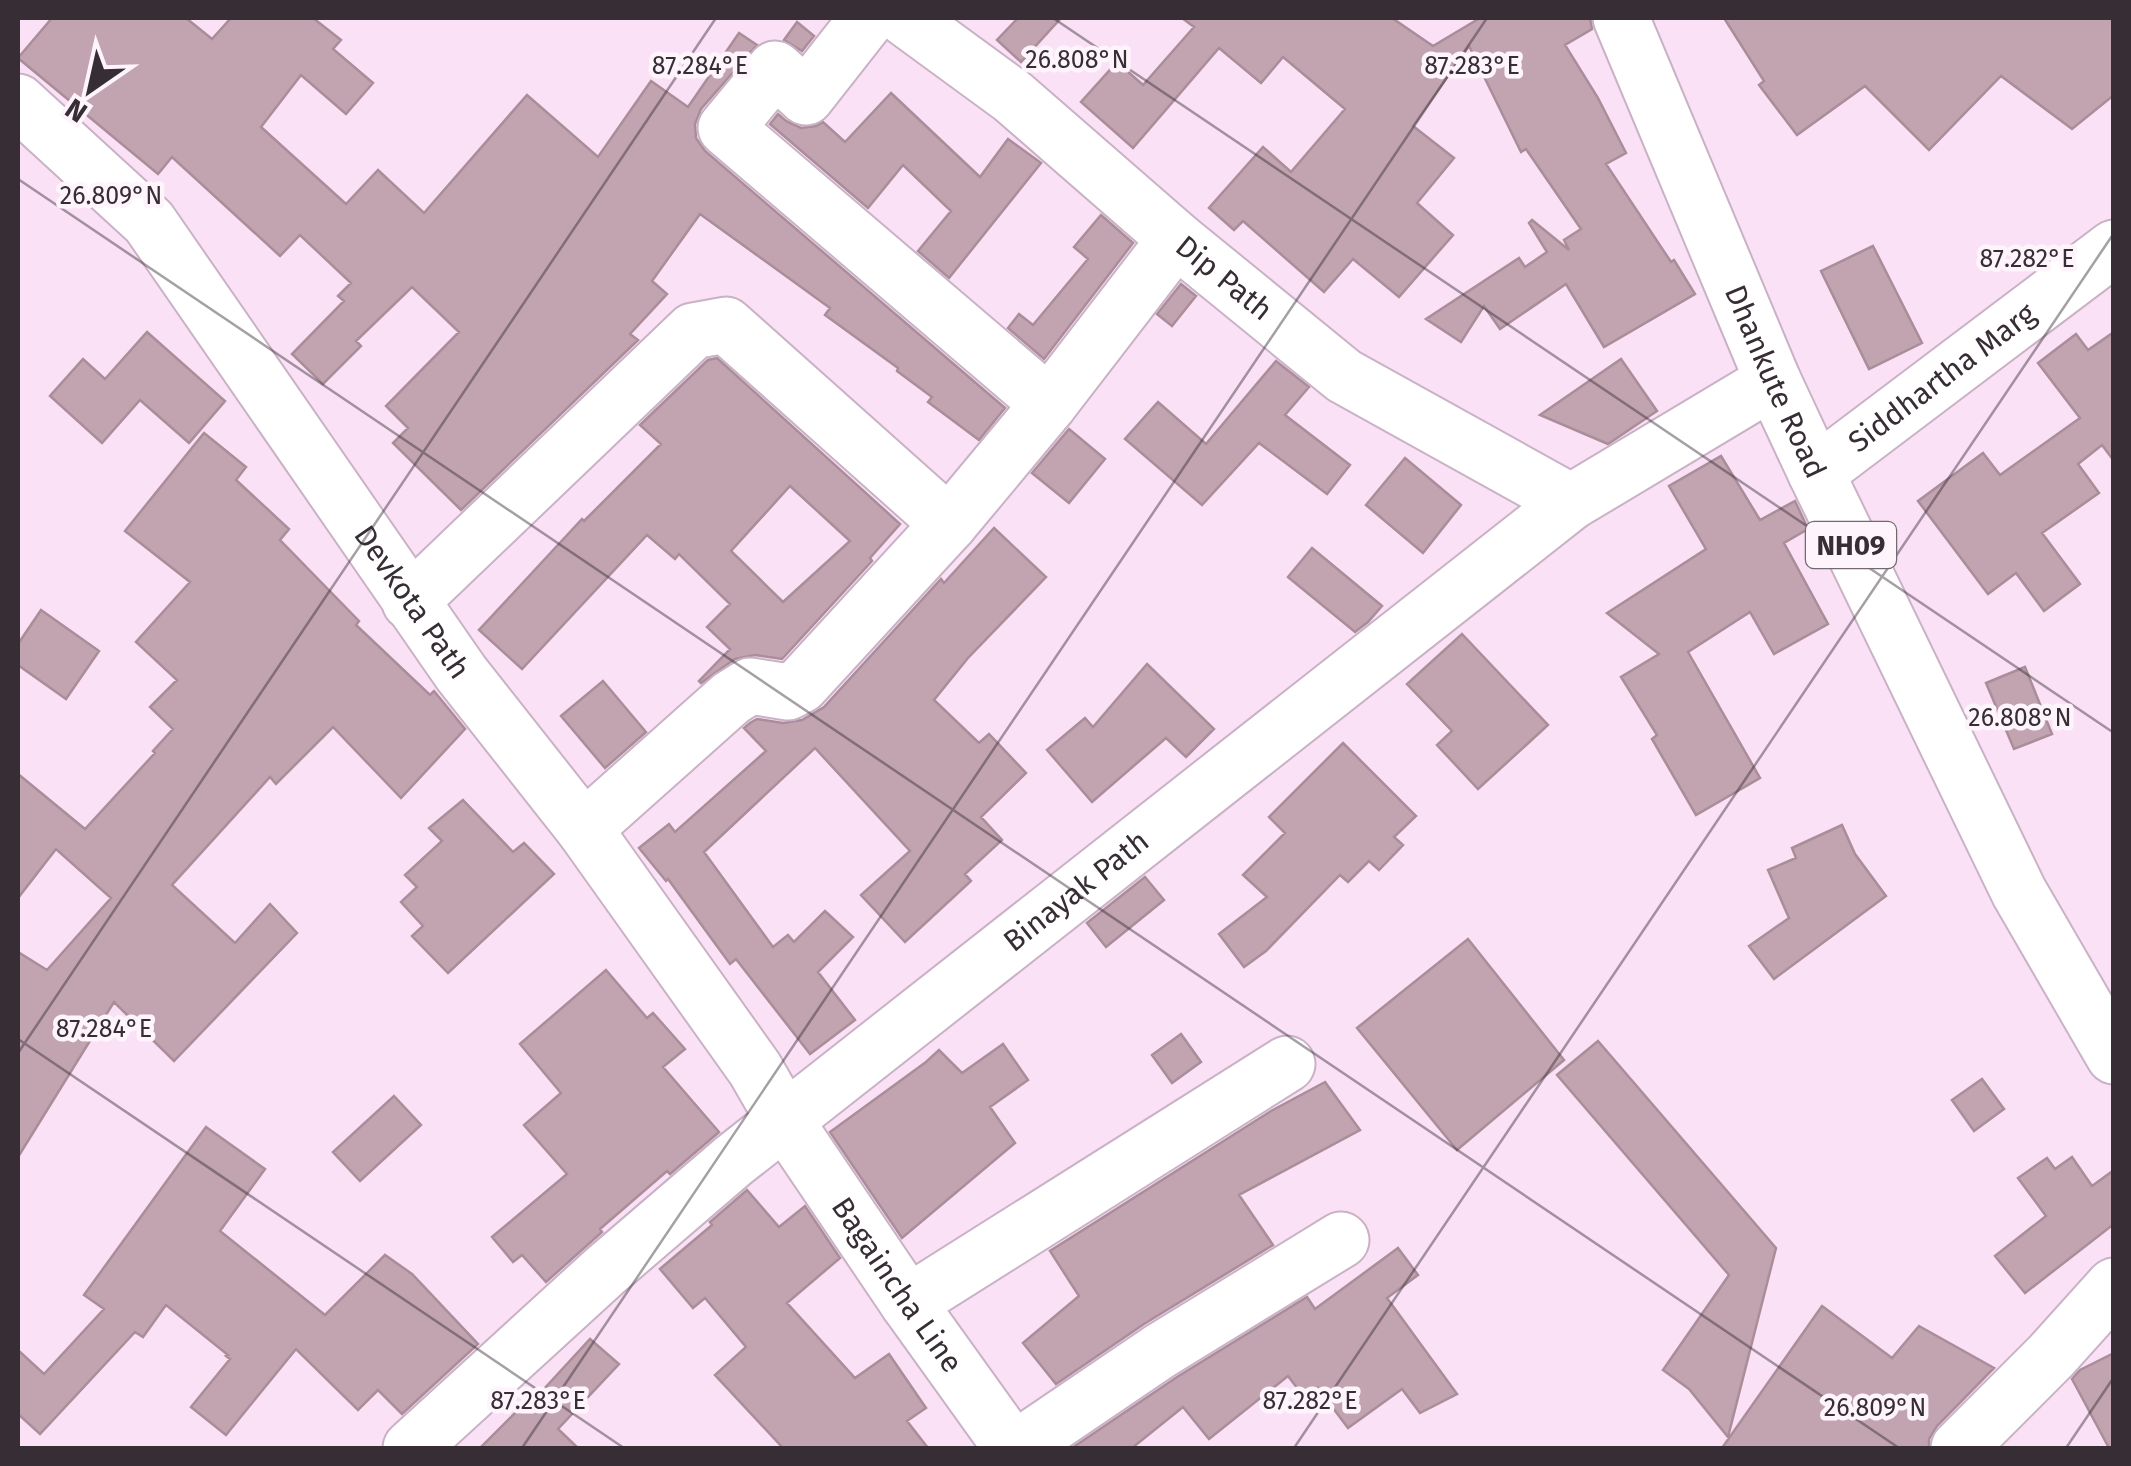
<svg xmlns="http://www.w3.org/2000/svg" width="2131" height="1466" font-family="'Fira Sans',sans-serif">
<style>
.building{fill:#c1a4b0;stroke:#aa8d99;stroke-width:2.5;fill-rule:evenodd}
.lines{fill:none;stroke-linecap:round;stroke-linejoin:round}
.minor-casing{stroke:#cab2c6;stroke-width:59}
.major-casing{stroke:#cab2c6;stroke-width:59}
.minor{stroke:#fff;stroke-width:55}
.major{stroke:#fff;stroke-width:55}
.ticks{fill:none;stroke:#372d35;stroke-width:2.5;stroke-opacity:0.45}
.labels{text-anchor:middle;stroke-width:9;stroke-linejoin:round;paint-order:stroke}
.shield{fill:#fef4fc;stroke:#736971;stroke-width:2.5}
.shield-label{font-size:28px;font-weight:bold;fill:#372d35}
.street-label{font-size:30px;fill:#372d35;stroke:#fef4fc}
.ticks-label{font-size:25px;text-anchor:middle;fill:#372d35;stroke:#fef4fc;stroke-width:9;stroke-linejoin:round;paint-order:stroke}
</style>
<rect width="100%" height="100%" fill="#fae1f6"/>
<path class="building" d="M52 18H186L212 39 231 18H313L341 40 333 49 373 83 346 114 301 75 261 127 346 204 378 170 424 213 527 95 598 157 651 81 688 107 739 33 757 45 701 109 695 124 696 138 705 151 1005 408 979 440 928 402 932 397 897 371 898 368 825 315 830 308 700 214 652 281 667 294 630 334 638 340 461 510 393 443 408 428 386 406 459 332 412 287 356 341 361 346 323 384 292 354 344 301 338 296 351 283 300 235 280 256 172 157 158 174 18 58Z
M1018 18H1061L1021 62 997 40Z
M1182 18H1392L1433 46 1480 18H1590L1592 29 1565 45 1598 98 1626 153 1606 164 1671 262 1674 260 1695 294 1604 347 1566 284 1500 329 1484 306 1461 342 1426 319 1519 258 1525 267 1547 252 1529 223 1532 220 1569 250 1564 240 1581 229 1526 149 1521 152 1469 46 1413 126 1454 158 1417 203 1453 235 1399 297 1353 259 1324 292 1243 221 1234 230 1209 208 1263 147 1291 172 1345 109 1283 57 1261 83 1219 48 1133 148 1081 102 1117 62 1143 85 1194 27Z
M1724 18H2114V95L2072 129 2001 76 1929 150 1865 86 1797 135 1759 85 1764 81Z
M797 22 814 36 802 51 784 40Z
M891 93 980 177 1008 139 1041 163 949 278 918 251 951 211 903 165 868 208 770 124 778 114 786 121 801 128 816 126 823 122 845 142Z
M1101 215 1133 243 1044 359 1008 328 1019 314 1033 325 1088 259 1074 247Z
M1873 246 1922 343 1869 369 1821 271Z
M1181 284 1196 296 1172 326 1157 314Z
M147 332 225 401 189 443 140 400 102 443 50 396 83 359 105 379Z
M2114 332V461L2102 445 2078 464 2099 493 2042 533 2080 584 2044 611 2016 573 1988 594 1918 501 1983 453 2000 475 2080 418 2038 363 2076 334 2088 350Z
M717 358 900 524 870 558 872 561 782 659 755 655 735 659 701 683 699 681 730 649 707 627 730 604 679 554 675 559 647 535 522 669 479 630 582 519 584 521 661 444 640 425 708 360ZM790 486 850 541 783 602 731 551Z
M1621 359 1657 411 1608 444 1540 415Z
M1276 361 1309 387 1285 415 1350 465 1327 494 1259 443 1202 505 1125 439 1158 402 1206 444Z
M1069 429 1105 459 1069 503 1032 473Z
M204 433 246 467 236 480 289 529 280 540 359 621 356 625 430 695 434 691 465 729 401 798 333 727 276 784 270 777 172 885 235 943 270 904 297 933 174 1061 114 1002 18 1157V952L47 970 111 898 56 849 18 898V774L85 829 155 753 153 751 173 729 150 707 177 680 136 642 190 582 125 531Z
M1721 456 1760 520 1795 501 1808 529 1784 543 1828 624 1774 654 1750 612 1688 652 1760 778 1696 815 1652 739 1657 735 1621 677 1659 654 1607 613 1706 549 1669 486Z
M1405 458 1461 505 1423 553 1366 505Z
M994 528 1046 577 968 658 934 700 979 743 989 734 1026 773 981 817 1002 840 965 874 971 881 905 942 861 895 910 851 815 748 704 852 773 947 788 935 794 942 825 911 853 937 818 972 855 1020 810 1054 736 959 730 964 668 879 666 881 639 848 669 824 675 832 766 751 744 728 750 723 757 719 783 723 802 720 824 707 941 579 944 583Z
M1312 548 1382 606 1368 622 1355 632 1288 577Z
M41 610 99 651 66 699 18 665V644Z
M1462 634 1548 725 1478 789 1437 745 1452 731 1407 684Z
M1147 664 1214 729 1186 757 1166 738 1092 802 1047 750 1085 718 1093 727Z
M2025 667 2052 734 2014 749 1986 683Z
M603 681 646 732 605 768 561 716Z
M1343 743 1416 816 1394 837 1403 845 1379 870 1369 861 1348 882 1340 875 1266 951 1244 967 1219 934 1267 897 1243 875 1285 833 1269 817Z
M463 800 513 852 524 843 554 874 448 973 412 936 423 926 401 902 417 887 405 875 442 841 429 828Z
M1842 825 1855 854 1886 896 1774 979 1749 946 1789 918 1768 870 1796 858 1792 848Z
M1145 877 1164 900 1106 947 1087 923Z
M1468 939 1564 1060 1457 1150 1357 1028Z
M606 970 647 1018 653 1013 685 1049 663 1067 719 1132 670 1174 667 1171 600 1229 602 1232 546 1282 522 1255 513 1262 492 1237 567 1174 524 1125 561 1093 520 1044Z
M1181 1034 1201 1062 1172 1083 1152 1055Z
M1598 1041 1776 1248 1728 1437 1689 1389 1663 1370 1729 1275 1557 1075Z
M1003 1044 1028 1080 990 1107 1015 1143 902 1238 830 1132 926 1062 939 1050 962 1073Z
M1982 1079 2004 1109 1974 1131 1952 1100Z
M1325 1082 1360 1130 1239 1195 1273 1245 1144 1324 1056 1384 1023 1343 1079 1296 1050 1251 1271 1111Z
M394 1096 421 1125 360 1181 333 1152Z
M206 1127 265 1169 220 1231 325 1315 385 1255 412 1274 478 1344 402 1414 378 1390 358 1410 296 1349 226 1435 191 1407 230 1359 226 1356 228 1355 166 1305 143 1337 135 1332 40 1434 18 1414V1350L44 1374 104 1309 84 1295Z
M2072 1157 2092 1186 2114 1170V1224L2025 1293 1995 1256 2046 1216 2018 1178 2047 1158 2055 1169Z
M747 1190 779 1227 805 1206 840 1258 787 1303 855 1378 889 1354 926 1408 907 1421 928 1448H783L715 1375 746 1347 705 1298 693 1308 660 1269 712 1225 710 1222Z
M1398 1248 1418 1275 1387 1298 1457 1394 1420 1413 1402 1389 1348 1428 1318 1388 1304 1397 1288 1376 1209 1439 1183 1407 1132 1448H1072L1177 1377 1307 1297 1315 1309Z
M1822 1306 1892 1358 1919 1326 1994 1368 1937 1426 1929 1439V1448H1722Z
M590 1339 619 1364 558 1429 578 1448H480L528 1400 531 1403Z
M2114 1353V1448H2109L2072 1379 2080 1370Z"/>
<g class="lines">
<g class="minor-casing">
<g id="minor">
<path d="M868 18 806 97 775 69 726 128 1049 404"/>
<path id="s1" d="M905 18 1013 97 1176 239 1344 376 1571 502"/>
<path id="s2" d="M18 102 149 222 461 673 584 829 755 1069 785 1121 908 1303 1012 1448"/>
<path id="s3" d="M1816 473 2114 248"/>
<path d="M410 602 693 331 726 325 949 524"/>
<path d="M584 829 731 698 750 686 788 692 801 685 949 524 1049 404 1176 239"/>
<path d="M908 1303 1287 1064"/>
<path id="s4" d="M411 1448 606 1270 733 1161 1571 502 1773 381"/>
<path d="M1017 1448 1160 1351 1341 1240"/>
<path d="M1959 1448 2051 1356 2114 1286"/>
</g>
</g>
<g class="major-casing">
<g id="major">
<path id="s5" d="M1621 18 1773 381 1816 473 2019 892 2114 1056"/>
</g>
</g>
<use href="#minor" class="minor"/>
<use href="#major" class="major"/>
</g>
<path class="ticks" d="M1053 18 2114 733M18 179 1899 1448M18 1039 624 1448M18 1053 716 18M522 1448 1487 18M1294 1448 2114 233M2066 1448 2114 1377"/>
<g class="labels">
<rect class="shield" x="1806" y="522" width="90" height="46" rx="8"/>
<g class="shield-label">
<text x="1851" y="555">NH09</text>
</g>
<g class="street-label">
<text dy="10" stroke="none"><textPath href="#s1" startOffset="412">Dip Path</textPath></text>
<text dy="10" stroke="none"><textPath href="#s3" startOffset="158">Siddhartha Marg</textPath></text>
<text dy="10" stroke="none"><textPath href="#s5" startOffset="395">Dhankute Road</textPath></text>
<text dy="10" stroke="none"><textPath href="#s2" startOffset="640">Devkota Path</textPath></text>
<text dy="10" stroke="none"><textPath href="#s4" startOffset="868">Binayak Path</textPath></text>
<text dy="10" stroke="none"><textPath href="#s2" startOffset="1478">Bagaincha Line</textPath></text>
</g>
</g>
<g class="ticks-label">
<text x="1077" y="68">26.808°N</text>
<text x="700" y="74">87.284°E</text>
<text x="1472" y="74">87.283°E</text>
<text x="111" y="204">26.809°N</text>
<text x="2027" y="267">87.282°E</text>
<text x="2020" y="726">26.808°N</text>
<text x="104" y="1037">87.284°E</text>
<text x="538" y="1409">87.283°E</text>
<text x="1310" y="1409">87.282°E</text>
<text x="1875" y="1416">26.809°N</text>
</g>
<rect width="2131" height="1466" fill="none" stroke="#372d35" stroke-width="40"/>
<g transform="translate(90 90) rotate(214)" stroke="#fef4fc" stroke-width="8" paint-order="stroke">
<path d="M0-8L18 38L0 25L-18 38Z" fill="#372d35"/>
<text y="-15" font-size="28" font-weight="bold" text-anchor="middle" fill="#372d35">N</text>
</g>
</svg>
